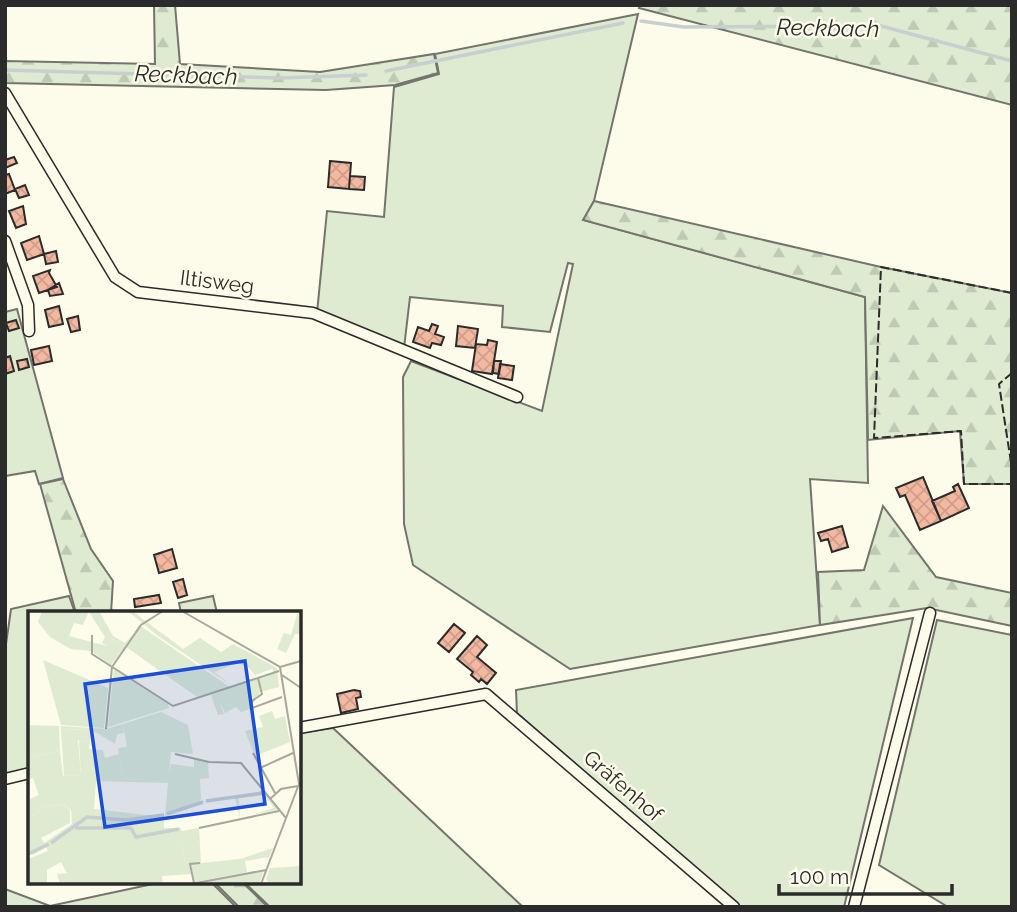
<svg xmlns="http://www.w3.org/2000/svg" width="1017" height="912" font-family="Raleway,sans-serif">
<style>
.grass{fill:#deebd1;stroke:#74746e;stroke-width:2}
.forest{fill:url(#forest-firs);stroke:#74746e;stroke-width:2}
.lines{fill:none;stroke-linecap:round;stroke-linejoin:round}
.stream{stroke:#c7d0d0;stroke-width:3.5}
.building{fill:url(#building-cross-hatch);stroke:#2b2b2b;stroke-width:2}
.street-casing{stroke:#2b2b2b;stroke-width:13}
.street{stroke:#fdfbea;stroke-width:10}
.fence{stroke:#2b2b2b;stroke-width:2;stroke-dasharray:9 3.5;stroke-linecap:butt}
.labels{text-anchor:middle;stroke-width:5;stroke-linejoin:round;paint-order:stroke}
.street-label{font-size:21px;fill:#2b2b2b;stroke:#fdfbea}
.water-label{font-size:23px;font-style:italic;fill:#2b2b2b;stroke:#fdfbea}
.inset-river{fill:none;stroke:#c7d0d0;stroke-width:3.5}
.inset-road{fill:none;stroke:#a9a89e;stroke-width:2}
.view{fill:#1d4ed8;fill-opacity:0.15;stroke:#1d4ed8;stroke-width:3.5}
.inset-edge{fill:none;stroke:#2b2b2b;stroke-width:3.5}
</style>
<defs>
<pattern id="forest-firs" width="22" height="20" patternUnits="userSpaceOnUse" patternTransform="scale(1.75)"><rect width="22" height="20" fill="#deebd1"/><path d="M5 1l3.5 6h-7zM16 11l3.5 6h-7z" fill="#bfcab4"/></pattern>
<pattern id="building-cross-hatch" width="8" height="8" patternUnits="userSpaceOnUse" patternTransform="scale(1.75)"><rect width="8" height="8" fill="#f2b8a0"/><path d="M0 0l8 8M0 8l8-8" fill="none" stroke="#d09e8a"/></pattern>
</defs>
<rect width="100%" height="100%" fill="#fdfbea"/>
<path class="grass" d="M638 14 594 201 584 220 865 297 868 483 810 479 820 625 570 669 413 565 404 524 403 377 411 361 542 411 573 264 568 263 550 332 502 327 503 306 410 297 404 348 317 313 327 211 384 217 394 87 439 74 435 54Z
M17 309 63 478 39 484 35 471 5 476V312Z
M69 596 75 613H30V771L5 776V651L11 609Z
M213 596 217 613H181L179 603Z
M913 618 844 907H741L517 713 516 690Z
M937 620 1012 635V907H948L879 865Z
M333 728 523 907H270L244 882H299V733Z
M162 882H211L236 907H5V889L50 906Z"/>
<path class="forest" d="M154 5H175L180 64 320 72 434 54 438 73 395 85 326 90 5 83V61L155 64Z
M640 5H1012V105L639 8Z
M594 201 881 267 1012 293V484H964L960 431 868 440 865 297 583 220Z
M63 479 91 549 113 581 111 613H76L40 484Z
M883 506 936 577 1012 593V626L927 608 820 625 818 572 864 570Z
M214 882H242L268 907H239Z"/>
<g class="lines">
<path class="stream" d="M641 21 684 27 881 26 1012 61
M5 70 280 78 366 75
M386 71 623 23"/>
</g>
<path class="building" d="M14 157 17 163 5 168V160Z
M330 161 351 163 349 189 328 187Z
M9 174 15 190 5 194V175Z
M350 176 365 177 364 190 349 189Z
M25 185 29 195 19 198 15 189Z
M23 206 26 224 16 228 9 211Z
M39 236 44 254 27 260 21 243Z
M56 251 58 262 46 264 44 254Z
M50 270 49 273 57 287 39 293 33 276Z
M59 283 63 294 50 296 48 290Z
M59 306 63 324 49 327 45 310Z
M78 316 80 330 71 332 67 319Z
M16 320 19 328 9 331 6 323Z
M432 324 438 326 435 334 444 337 441 345 432 343 430 348 413 342 418 327 429 331Z
M458 326 478 329 475 348 456 346Z
M488 340 497 342 492 374 472 371 476 344 487 345Z
M49 346 52 361 34 365 31 350Z
M10 356 14 371 5 374V358Z
M27 359 29 367 19 370 17 361Z
M494 361H501L499 374 493 373Z
M500 364 514 366 512 380 498 378Z
M923 477 941 521 920 530 905 495 900 497 896 488Z
M958 484 969 508 941 521 932 501 955 491 953 487Z
M842 526 848 547 832 552 828 539 821 541 818 533Z
M172 549 177 568 159 573 154 555Z
M183 579 187 595 178 598 173 582Z
M159 595 161 603 135 607 134 599Z
M454 624 465 633 449 652 438 643Z
M477 636 487 645 477 657 496 673 487 684 481 679 479 682 471 675 473 672 457 659Z
M354 690 360 691 361 697 356 698 358 709 341 713 337 694Z"/>
<g class="lines">
<g class="street-casing">
<path id="street" d="M5 93 115 277 138 292 313 313 517 397
M5 241 28 305 29 331
M299 728 486 694 734 907
M5 779 30 773
M854 907 930 613"/>
</g>
<use href="#street" class="street"/>
<path class="fence" d="M1012 293 881 267 874 438 961 431 964 484H1012
M1012 373 999 384 1012 469"/>
</g>
<g class="labels">
<g class="street-label">
<text transform="translate(217 282) rotate(7)" y="7">Iltisweg</text>
<text transform="translate(623 786) rotate(41)" y="7">Gräfenhof</text>
</g>
<g class="water-label">
<text transform="translate(828 28) rotate(1)" y="8">Reckbach</text>
<text transform="translate(186 75) rotate(2)" y="8">Reckbach</text>
</g>
</g>
<g transform="translate(28 611)">
<rect width="273" height="273" fill="#fdfbea"/>
<path d="M14 0H61L55 14 46 12 41 25 79 35 85 28 97 36 83 54 63 40 43 38 22 26 10 11ZM270 0 273 23H267L258 42 249 38 256 22 263 24ZM111 14 203 77 246 62 244 58 227 64 219 55 209 52 186 61 155 38 172 27 193 41 205 33 249 57 251 76 232 81 222 98 213 101 208 96 197 102 191 90 196 103 190 104 183 84 198 78 169 86 98 36ZM15 49 80 77 76 117 33 114ZM86 58 140 93 141 97 80 116ZM244 100 247 108 257 105 262 131 227 145 217 120 235 116 231 105ZM133 101 160 114 165 143 143 141 141 162 143 153 166 156V148L180 151 181 167 172 168 173 188 168 194 137 205 140 172 95 166 90 137 99 136 95 113ZM0 114 31 115 32 140 0 147ZM33 118 64 119 62 131 50 129 53 164 36 165ZM35 193 42 199V212L13 227 18 234 0 243V208L16 196ZM171 217 173 252 212 248 245 237 241 246 217 250 219 261 167 271 163 253H157L153 220ZM273 255V273H241L238 268 242 257ZM236 259 231 273H182L181 270Z" fill="#deebd1"/>
<path d="M71 0 85 25 97 32 111 17 97 36 85 28 79 35 74 32 77 26 61 1ZM100 0H104L206 76 130 25ZM95 113 96 122 89 123 87 133 64 119 33 118 35 144 33 115 78 118ZM51 129 62 131 61 138 75 139 77 147 91 143 95 166 141 172 68 170 66 198 136 206V217H153L157 253H162L164 263 134 265 135 273H32L29 263 39 262 33 251 19 259V273H0V248L20 240 18 236 5 244 0 243 44 213 43 199 35 193 16 196 0 208V189L11 184 5 167 0 168V147L32 140 35 165 53 164ZM235 180 250 199 224 204 246 197 236 184 211 187 212 208 207 187 167 192Z" fill="#deebd1"/>
<path class="inset-river" d="M178 190 235 182M139 203 175 191M47 217H103L108 226 151 218M23 232 59 206 98 209 136 204M0 243 21 233"/>
<path class="inset-road" d="M154 0 252 56 271 173 233 273M64 24V43L145 95 251 60M252 56 273 50M254 64 273 77M230 67 234 83 224 90V97L254 86M78 118 84 56 113 14 135 0M225 142 247 182M147 143 181 151 213 152 258 207M232 157 265 142M242 188 253 178 270 175M171 217 251 200M166 272 162 253 172 252M163 273 238 259"/>
<path class="view" d="M217 50 237 193 77 216 57 73Z"/>
<rect width="273" height="273" class="inset-edge"/>
</g>
<rect width="1017" height="912" fill="none" stroke="#2b2b2b" stroke-width="14"/>
<path d="M779 884v10h173v-10" fill="none" stroke="#2b2b2b" stroke-width="3.5"/>
<text x="790" y="884" font-size="21" fill="#2b2b2b" stroke="#fdfbea" stroke-width="5" paint-order="stroke">100 m</text>
</svg>
